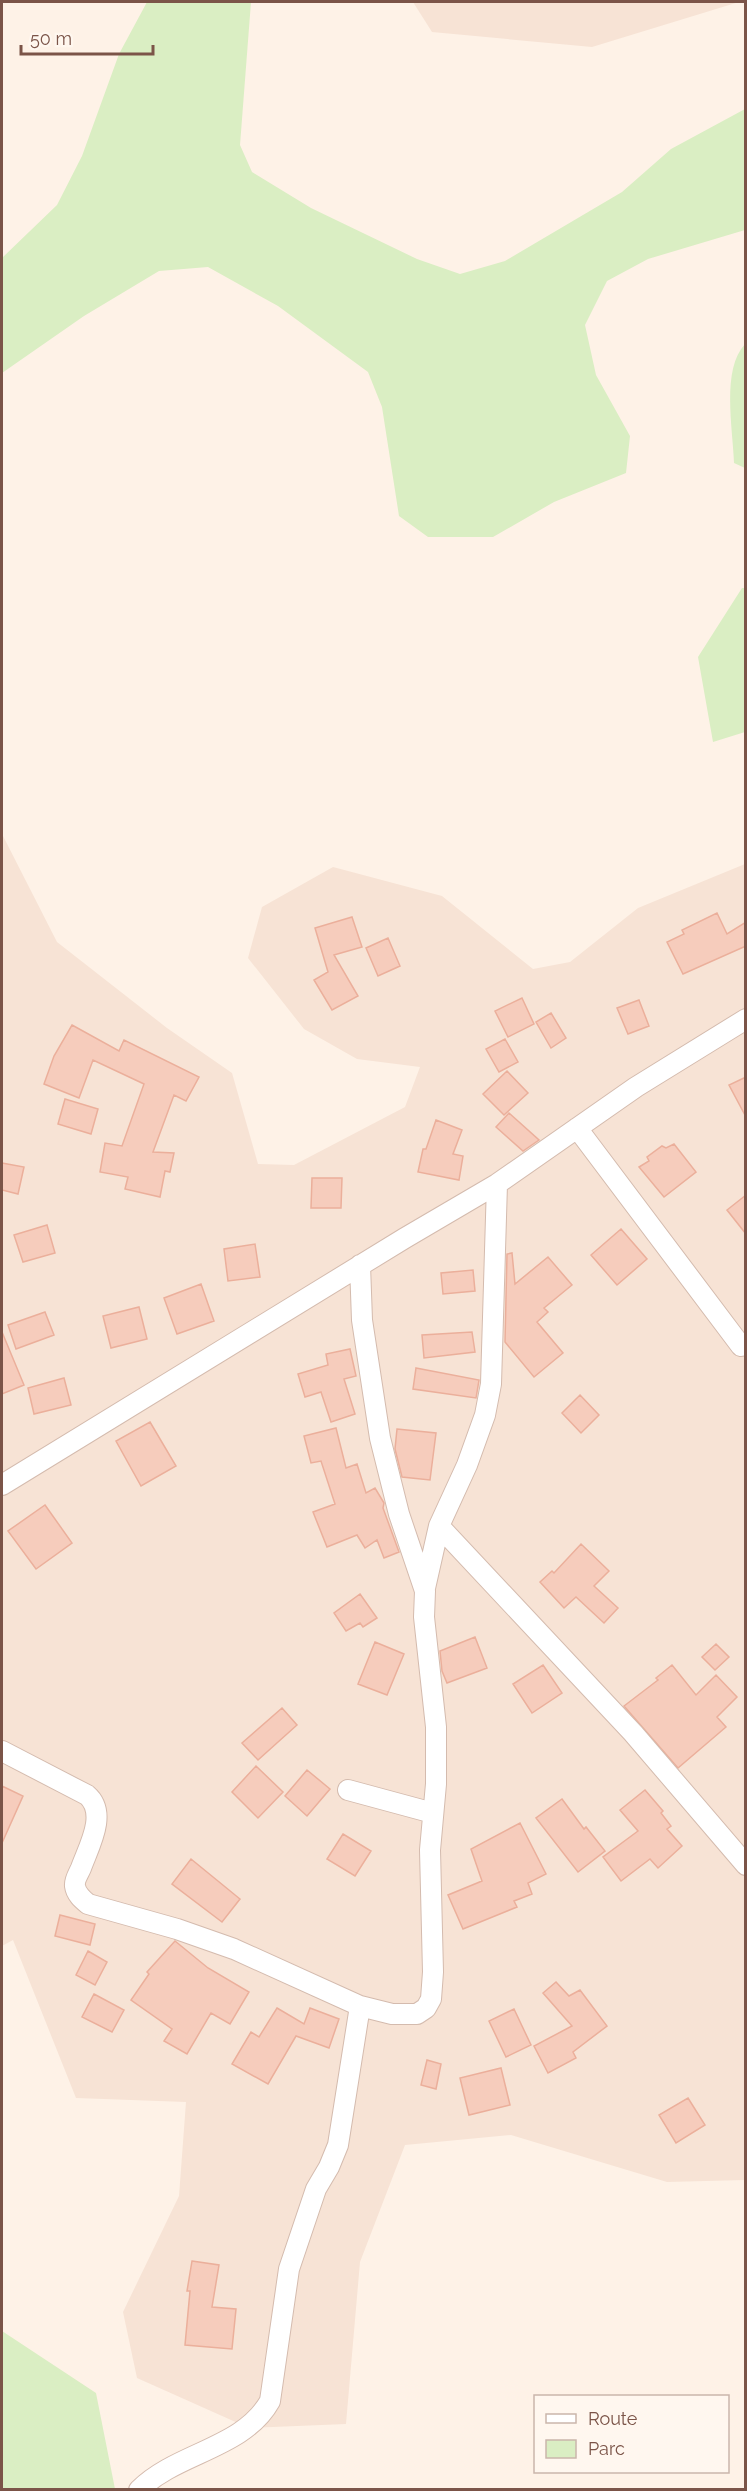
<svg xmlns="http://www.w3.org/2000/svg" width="747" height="2491" font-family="Raleway,sans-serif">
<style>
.residential{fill:#f7e3d5}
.green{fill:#daeec3}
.building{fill:#f6ccbc;stroke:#ebaf9b;stroke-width:1.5}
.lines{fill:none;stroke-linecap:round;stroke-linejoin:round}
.minor-casing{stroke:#d4bbae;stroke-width:22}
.minor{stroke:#fff;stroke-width:20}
</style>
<rect width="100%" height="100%" fill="#fef2e7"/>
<path class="residential" d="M413 2H739L592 47 432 32Z
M2 834 57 942 167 1028 232 1073 258 1164 294 1165 405 1107 420 1067 357 1059 304 1029 248 958 262 907 333 867 442 896 533 969 570 962 638 908 745 864V2180L667 2182 511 2135 405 2145 360 2262 346 2424 249 2428 137 2378 123 2312 179 2196 186 2102 76 2098 13 1940 2 1946Z"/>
<path class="green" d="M147 2H251L240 145 252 172 311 208 417 259 460 274 505 261 622 192 671 149 745 109V230L648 259 607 281 585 325 596 375 630 436 626 473 554 502 493 537H428L399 516 382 407 368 372 278 306 208 267 159 271 84 316 2 373V258L57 205 82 156 119 54Z
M745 344V468L734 463C733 429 721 370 745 344Z
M742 588H746L745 732 713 742 698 657Z
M2 2331 96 2393 115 2489H2Z"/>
<path class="building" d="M717 913 727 934 746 922V946L683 974 667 942 684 934 682 930Z
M352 917 362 947 334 955 358 996 332 1010 314 980 328 972 315 928Z
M388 938 400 966 378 976 366 948Z
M522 998 534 1024 508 1037 495 1011Z
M639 1000 649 1026 628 1034 617 1008Z
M551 1013 566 1038 551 1048 536 1022Z
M72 1025 119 1051 124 1040 199 1077 186 1101 174 1095 153 1152 174 1153 170 1172 165 1171 160 1197 125 1189 128 1177 100 1172 105 1143 122 1146 144 1084 93 1060 79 1098 44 1084 54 1056Z
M505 1039 518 1062 499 1072 486 1049Z
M507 1071 528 1093 504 1115 483 1094Z
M746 1077V1117L729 1085Z
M65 1099 98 1109 91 1134 58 1124Z
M509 1113 539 1140 523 1151 496 1127Z
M436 1120 462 1130 453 1154 463 1156 459 1180 418 1172 423 1149H426Z
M674 1144 696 1172 664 1197 639 1167 649 1161 647 1157 662 1146 666 1148Z
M2 1163 24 1167 18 1194 2 1190Z
M312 1178H342L341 1208H311Z
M746 1195V1234L727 1210Z
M47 1225 55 1253 23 1262 14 1235Z
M621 1229 647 1259 617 1285 591 1255Z
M255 1244 260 1277 228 1281 224 1249Z
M512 1253 515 1284 548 1257 572 1285 544 1308 548 1312 537 1322 563 1353 534 1377 505 1342 507 1254Z
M473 1270 475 1291 443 1294 441 1273Z
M201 1284 214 1321 177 1334 164 1298Z
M139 1307 147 1339 111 1348 103 1316Z
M45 1312 54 1335 16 1349 8 1325Z
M2 1332 24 1385 2 1394Z
M472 1332 475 1352 424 1358 422 1335Z
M350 1349 356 1376 344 1379 355 1414 331 1422 321 1392 305 1397 298 1374 328 1365 326 1354Z
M416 1368 479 1380 476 1398 413 1389Z
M64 1378 71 1405 34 1414 28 1388Z
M580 1395 599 1415 581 1433 562 1413Z
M150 1422 176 1466 141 1486 116 1441Z
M336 1428 346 1468 357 1464 366 1493 375 1488 384 1503 383 1508 399 1552 384 1558 377 1540 365 1548 357 1535 327 1547 313 1512 335 1504 321 1461 311 1463 304 1436Z
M397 1429 436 1433 430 1480 402 1477 395 1449Z
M45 1505 72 1543 36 1569 8 1531Z
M581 1544 609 1571 594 1586 618 1608 604 1623 576 1597 564 1608 540 1582 552 1571 554 1573Z
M360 1594 377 1618 363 1627 360 1623 346 1631 334 1613Z
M475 1637 487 1668 447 1683 442 1671 440 1651Z
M375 1642 404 1654 387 1695 358 1684Z
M716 1644 729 1657 715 1670 702 1657Z
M543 1665 562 1693 532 1713 513 1684Z
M672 1665 696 1695 716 1675 737 1697 717 1717 726 1727 678 1768 624 1706 658 1680 656 1678Z
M282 1708 297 1725 258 1760 242 1743Z
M256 1766 283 1792 258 1818 232 1792Z
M307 1770 330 1789 307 1816 285 1796Z
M2 1786 23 1796 2 1843Z
M645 1790 663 1811 661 1813 671 1826 667 1829 682 1846 658 1868 650 1859 621 1881 603 1857 638 1831 620 1810Z
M562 1799 584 1829 586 1827 605 1851 578 1872 536 1818Z
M520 1823 546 1874 528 1883 532 1894 514 1901 517 1907 463 1929 448 1895 482 1881 471 1849Z
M343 1834 371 1851 355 1876 327 1859Z
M191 1859 240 1899 222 1922 172 1884Z
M60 1915 95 1924 90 1945 55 1936Z
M175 1941 208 1968 249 1992 230 2024 211 2013 187 2054 164 2041 172 2029 131 2000 149 1974 147 1972Z
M88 1951 107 1962 95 1985 76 1975Z
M556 1982 569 1996 580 1990 607 2026 573 2052 576 2058 548 2073 534 2046 572 2026 543 1993Z
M94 1994 124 2010 112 2032 82 2017Z
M277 2008 304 2024 310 2008 339 2019 329 2048 296 2036 268 2084 232 2064 251 2032 259 2037Z
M514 2009 531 2045 506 2057 489 2021Z
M427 2060 441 2064 436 2089 421 2085Z
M501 2068 510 2105 469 2115 460 2078Z
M688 2098 705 2125 676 2143 659 2115Z
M192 2261 219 2265 212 2307 236 2309 232 2349 185 2345 190 2291H187Z"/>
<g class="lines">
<g class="minor-casing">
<path id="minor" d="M577 1128 741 1346
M2 1485 405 1238 497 1184 636 1087 746 1019
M439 1526 633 1733 746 1865
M425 1588 439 1526 467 1465 485 1415 491 1384 497 1184
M2 1751 87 1795C108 1813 89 1846 81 1868 79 1873 74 1880 75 1886 76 1894 82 1899 88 1904L177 1929 234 1949 360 2006 392 2014H417L426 2008 431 1999 433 1972 430 1850 436 1784V1727L424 1617 425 1591 399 1514 380 1438 362 1320 360 1265
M348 1790 433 1813
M139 2490C177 2452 243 2449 270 2401L289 2269 316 2189 329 2167 338 2145 360 2006"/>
</g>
<use href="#minor" class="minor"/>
</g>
<rect width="747" height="2491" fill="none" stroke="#7b5448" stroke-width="6"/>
<rect x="534" y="2395" width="195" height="78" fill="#fff7ef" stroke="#cab6ac" stroke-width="1.5"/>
<rect x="546" y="2414" width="30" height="9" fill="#ffffff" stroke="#cab6ac" stroke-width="1.5"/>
<text x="588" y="2425" font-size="18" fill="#7b5448">Route</text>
<rect x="546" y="2440" width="30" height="18" fill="#daeec3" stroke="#cab6ac" stroke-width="1.5"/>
<text x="588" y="2455" font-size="18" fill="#7b5448">Parc</text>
<path d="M21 45v9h132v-9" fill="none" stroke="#7b5448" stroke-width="3"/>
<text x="30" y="45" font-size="18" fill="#7b5448" stroke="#fff7ef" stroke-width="4.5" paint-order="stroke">50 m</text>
</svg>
